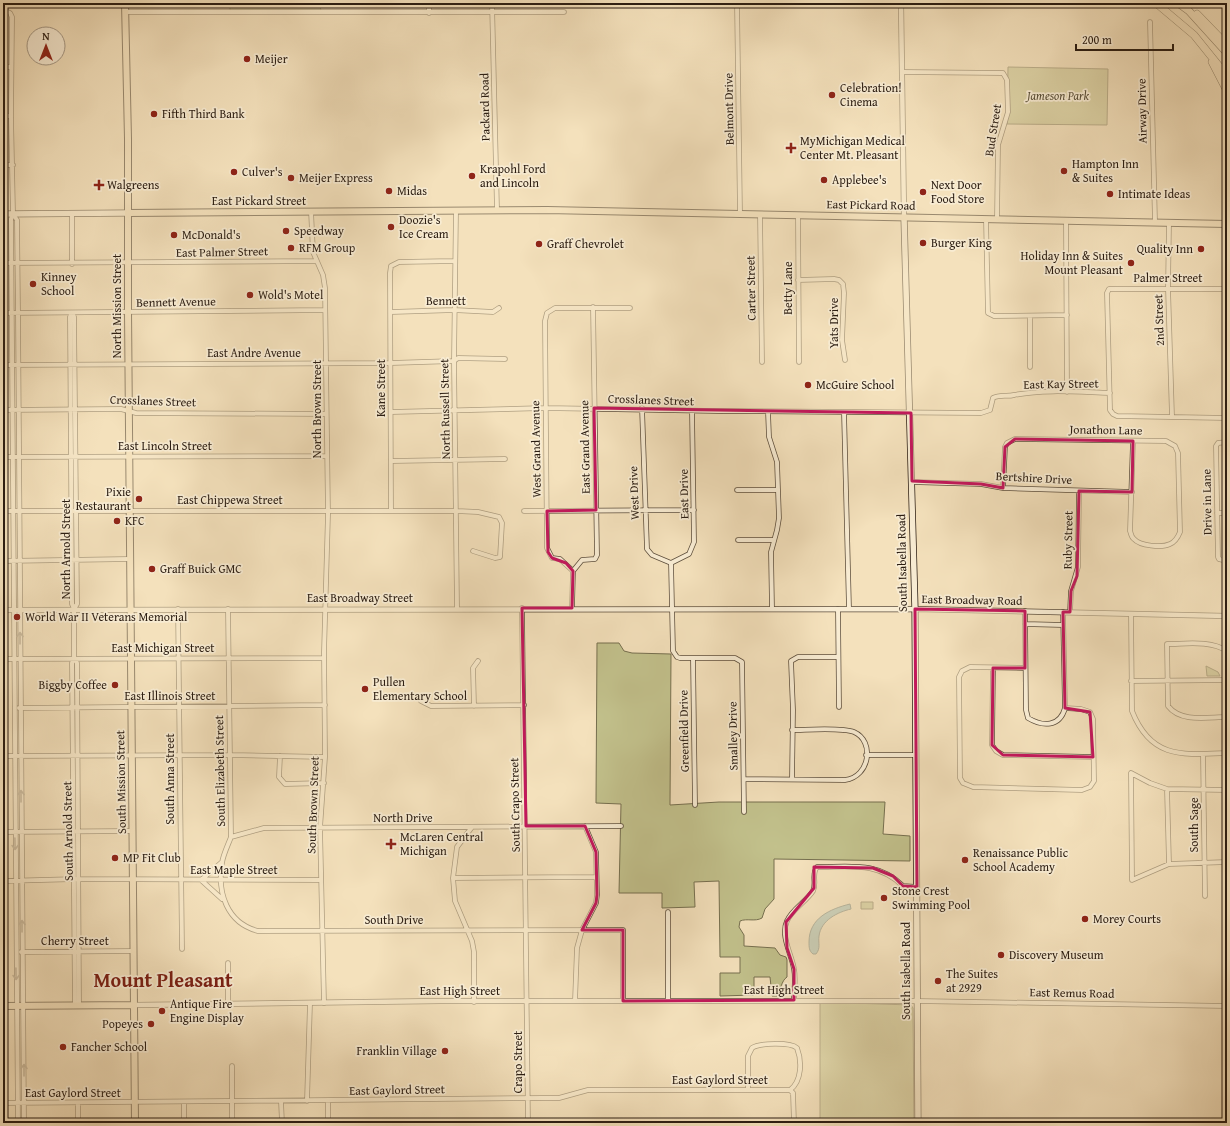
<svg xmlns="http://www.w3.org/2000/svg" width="1230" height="1126" font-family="'Gentium Book Plus',serif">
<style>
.green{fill:#c2c18c;stroke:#766f4f}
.water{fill:#9dbcb7;stroke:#6f7c75}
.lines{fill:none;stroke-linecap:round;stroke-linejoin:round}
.minor-casing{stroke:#5d4e3c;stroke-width:5.5}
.tertiary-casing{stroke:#5d4e3c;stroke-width:6}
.secondary-casing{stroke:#2b1d12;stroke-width:7}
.primary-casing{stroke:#2b1d12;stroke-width:8}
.motorway-casing{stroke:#2b1d12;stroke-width:8}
.minor{stroke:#f8ecd3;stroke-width:4}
.tertiary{stroke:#f8ecd3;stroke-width:4.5}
.secondary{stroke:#f8ecd3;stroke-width:5.5}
.primary{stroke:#f4e1bc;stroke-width:6}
.motorway{stroke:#f4e1bc;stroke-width:7}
.oneway{stroke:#9c8f7c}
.marked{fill:none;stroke:#c2185b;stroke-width:3;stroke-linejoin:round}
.poi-dot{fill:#8f2418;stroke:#f8ecd3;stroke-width:1.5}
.labels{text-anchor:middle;stroke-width:3.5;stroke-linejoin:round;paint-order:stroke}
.poi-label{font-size:12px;fill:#2b1d12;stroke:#f8ecd3;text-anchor:start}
.park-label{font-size:12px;font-style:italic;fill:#584e37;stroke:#f8ecd3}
.street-label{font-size:12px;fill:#2b1d12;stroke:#f8ecd3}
.town-label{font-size:20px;font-weight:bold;fill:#7a1f14;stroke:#f8ecd3}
</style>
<rect width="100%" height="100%" fill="#f4e1bc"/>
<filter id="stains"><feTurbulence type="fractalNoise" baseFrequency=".005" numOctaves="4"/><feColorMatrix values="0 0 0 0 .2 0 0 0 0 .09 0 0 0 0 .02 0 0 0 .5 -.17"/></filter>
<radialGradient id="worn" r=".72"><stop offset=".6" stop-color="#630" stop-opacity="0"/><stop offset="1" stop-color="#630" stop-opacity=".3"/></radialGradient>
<path class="green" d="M230 3H320L321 12 230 13Z
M1008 67 1108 69 1107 125 1007 124Z
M597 643H619L624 651 632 653 671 654 670 805 719 802H885L883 834 910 836V861L774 859V899L765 909 762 918C755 922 747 918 740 921L739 927 744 935V946L775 948 780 955 786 957 787 960V977C781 981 781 990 777 996H772L770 977H754V995L720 996V973H740V957H720L719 881 694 882 695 907 662 908V893H619L621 804 596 803Z
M1206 666 1218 672 1220 676H1207Z
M861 902H873V909H861Z
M820 1002 911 1005 913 1008 914 1123H820Z"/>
<path class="water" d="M850 904 851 909C838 912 821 920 819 936 818 943 821 948 816 954H813C809 951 809 947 809 942 809 918 830 909 850 904Z"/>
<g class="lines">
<g class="minor-casing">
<path id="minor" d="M492 3 497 210
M737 3 740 214
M3 10 10 13 12 17 11 116 13 214 11 219 18 1123
M125 12H564
M429 13V3
M1150 22 1155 222
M3 67H11
M902 72 1003 73 1007 80 1008 112 998 145 997 219
M3 116H11
M3 165H13
M456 210 454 361 457 608
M311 211 313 252 323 275 325 288 328 514 324 652 325 757 320 828 324 1003
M13 214 17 220 18 313 24 1123
M760 214 762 362
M798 215 799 362
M986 219 988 313 994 316 1067 315
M1066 221 1067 392
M1169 222 1168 288 1172 417
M3 263 316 261
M72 264V214
M798 280 834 279 839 280 843 284 844 293 842 340 845 360
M1227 289H1109L1107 293 1110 410 1113 414 1117 416 1227 418
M391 312 454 310 493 312 499 308
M3 313 325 310
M72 313 70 317 72 604 74 609V658L72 663 75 1006
M72 313 74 317 77 604 74 609
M3 365 391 363 454 361 458 358 505 359
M1030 367V316
M642 408 647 549 652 555 671 563
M3 410 121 409 136 413 326 414
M391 412 545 408 718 411 981 413 990 410 993 398C1000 394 1007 397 1014 395 1045 389 1078 392 1110 393
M768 412 769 437 777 462 779 518 777 530 771 552 772 609
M844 412 849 609
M1227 442 1218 443 1216 446 1218 557 1219 559 1227 561
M3 457 327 456
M392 461 505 459
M912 482 981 484 1003 488 1132 492
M1003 488 1005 447 1007 443 1015 439 1166 441 1175 446 1178 453 1180 532C1178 537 1175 542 1170 544 1162 548 1140 546 1134 539 1131 537 1131 533 1130 531L1133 441
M737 490H778
M3 511H457L478 512 499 517 502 523 500 557 495 558 473 551
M391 511 390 273 391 266 399 262 454 261
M524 511 694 510
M1217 513H1227
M738 540H773
M3 561 130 559
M671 563 673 651 677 657 680 658H735L742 662 744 812
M671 563 689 554 694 542 692 411
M573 571 560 559 552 558 547 548 545 321 547 313 555 308H630
M573 571 582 560 595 559 597 555 593 307
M522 608 528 1123
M572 608 573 571
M178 609 182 949
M228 609 231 837
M838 609 839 707
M1025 611 1026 710 1028 718C1043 727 1060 727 1065 708L1063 612
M1070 612 1071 591 1078 567 1079 491
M1131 614 1132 711C1151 759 1182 755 1227 753
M1025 624 1063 625
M1227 651C1210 640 1186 644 1167 644L1168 706C1181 723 1208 717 1227 717
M74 658 77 663 79 1006
M693 658 695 805
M3 659 324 658
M993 668 992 745 996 751 1003 755 1093 757
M1025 668 970 667 962 671 959 677 960 778 963 783 973 787 1082 790 1090 787 1094 781 1093 719 1090 712 1081 709 1065 708
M1131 681 1227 680
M421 701 431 706 524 705
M474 706 473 668 478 661
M19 708 325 705
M1203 754 1205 896
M866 755H915
M3 756 230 755 325 757
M280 756 279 777 285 784 324 783
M744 779 845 780C870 777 875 741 854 732 842 727 806 730 792 730
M792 779 793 710 791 661 798 657H838
M1167 789 1169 864
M1227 790 1167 789 1150 783 1131 773 1132 880 1169 864 1227 862
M621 826 264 828 231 837C228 845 223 855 222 863 217 893 227 923 258 931L623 930V1001
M472 827 457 847 453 878 455 901 472 941 474 952V1002
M3 832 132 831
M222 862 201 880 222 899
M453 878 596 877
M3 881 78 879 321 880
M668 912V1001
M21 952 134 951
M228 963V1003
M794 1000C794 990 796 979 794 969 792 955 780 936 787 921 792 909 806 902 813 891 817 883 811 874 817 867 850 867 878 861 903 886L917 887
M575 1001 577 948 582 930 596 903 597 895 596 852 585 826
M917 1001 1227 1006
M232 1066V1123
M748 1089V1056L752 1048C759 1043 790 1042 797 1048 802 1061 802 1081 790 1090
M790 1090 793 1093 794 1123
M281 1101 282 1123
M307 1101 310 1003
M184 1102V1123
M3 1103 544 1098H559L588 1090H790
M78 1123V1103
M328 1123V1101"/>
</g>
<g class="tertiary-casing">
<path id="tertiary" d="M901 3 904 217
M3 610 915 609 1227 616
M134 1005 440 1001H917"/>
</g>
<g class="secondary-casing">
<path id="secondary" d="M3 214 128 213
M904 217 915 609 918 1123"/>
</g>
<g class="primary-casing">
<path id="primary" d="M125 3 128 139V312L135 1123
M128 213 547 210 1227 224
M3 1006 134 1005"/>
</g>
<g class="motorway-casing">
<path id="motorway" d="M1156 3 1194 35 1227 76
M1178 3 1189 11 1227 53
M1197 14 1227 45
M1212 62 1227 91"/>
</g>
<use href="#minor" class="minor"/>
<use href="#tertiary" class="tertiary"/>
<use href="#secondary" class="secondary"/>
<use href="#primary" class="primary"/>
<use href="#motorway" class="motorway"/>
</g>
<defs><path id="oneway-shaft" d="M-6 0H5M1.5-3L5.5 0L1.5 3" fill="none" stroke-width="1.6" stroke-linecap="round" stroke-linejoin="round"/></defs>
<g class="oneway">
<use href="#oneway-shaft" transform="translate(20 638) rotate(-90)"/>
<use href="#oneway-shaft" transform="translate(21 796) rotate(-90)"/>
<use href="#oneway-shaft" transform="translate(15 844) rotate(89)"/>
<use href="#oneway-shaft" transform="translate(22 926) rotate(-90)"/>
<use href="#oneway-shaft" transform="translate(16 974) rotate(89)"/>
<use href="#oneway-shaft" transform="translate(24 1070) rotate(-90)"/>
</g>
<path d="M0 0H1230V1126H0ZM594 408 911 413 912 481 981 484 1003 488 1005 447 1015 439 1133 441 1132 492 1079 491 1077 576 1071 591 1070 612H1063L1065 708 1090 712 1093 757 1003 755 992 745 993 668H1025V611L915 609 917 887 903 886 893 876 873 868 814 867V888L786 922 787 948 794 969V1000L623 1001V930H582L596 903 597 895 596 852 585 826H526L522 608H572L573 571 566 563 552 558 548 552 547 511 596 510Z" fill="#f4e1bc" fill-opacity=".55" fill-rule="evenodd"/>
<path class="marked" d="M594 408 911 413 912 481 981 484 1003 488 1005 447 1015 439 1133 441 1132 492 1079 491 1077 576 1071 591 1070 612H1063L1065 708 1090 712 1093 757 1003 755 992 745 993 668H1025V611L915 609 917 887 903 886 893 876 873 868 814 867V888L786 922 787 948 794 969V1000L623 1001V930H582L596 903 597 895 596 852 585 826H526L522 608H572L573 571 566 563 552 558 548 552 547 511 596 510Z"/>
<g class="poi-dot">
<circle cx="247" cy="59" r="4"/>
<circle cx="832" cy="95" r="4"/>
<circle cx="154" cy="114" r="4"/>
<path d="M789 142h4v4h4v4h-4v4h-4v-4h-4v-4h4z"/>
<circle cx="1064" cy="171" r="4"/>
<circle cx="234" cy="172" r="4"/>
<circle cx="472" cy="176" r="4"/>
<circle cx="291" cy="178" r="4"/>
<circle cx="824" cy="180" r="4"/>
<path d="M97 179h4v4h4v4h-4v4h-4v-4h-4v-4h4z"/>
<circle cx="389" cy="191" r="4"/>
<circle cx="923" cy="192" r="4"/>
<circle cx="1110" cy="194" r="4"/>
<circle cx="391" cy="227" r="4"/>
<circle cx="286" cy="231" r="4"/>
<circle cx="174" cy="235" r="4"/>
<circle cx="923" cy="243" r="4"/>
<circle cx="539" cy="244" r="4"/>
<circle cx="291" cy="248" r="4"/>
<circle cx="1201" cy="249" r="4"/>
<circle cx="1131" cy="263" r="4"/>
<circle cx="33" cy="284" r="4"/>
<circle cx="250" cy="295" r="4"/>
<circle cx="808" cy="385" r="4"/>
<circle cx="139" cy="499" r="4"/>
<circle cx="117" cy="521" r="4"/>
<circle cx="152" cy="569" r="4"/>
<circle cx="17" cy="617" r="4"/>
<circle cx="115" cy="685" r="4"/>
<circle cx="365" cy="689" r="4"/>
<path d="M389 838h4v4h4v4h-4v4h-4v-4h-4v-4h4z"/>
<circle cx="115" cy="858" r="4"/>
<circle cx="965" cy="860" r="4"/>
<circle cx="884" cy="898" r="4"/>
<circle cx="1085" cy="919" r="4"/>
<circle cx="1001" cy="955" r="4"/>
<circle cx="938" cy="981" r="4"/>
<circle cx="162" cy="1011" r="4"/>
<circle cx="151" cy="1024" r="4"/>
<circle cx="63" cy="1047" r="4"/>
<circle cx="445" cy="1051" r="4"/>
</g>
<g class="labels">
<g class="poi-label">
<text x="255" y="63">Meijer</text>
<text x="840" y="92">Celebration!<tspan x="840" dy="14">Cinema</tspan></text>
<text x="162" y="118">Fifth Third Bank</text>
<text x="800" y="145">MyMichigan Medical<tspan x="800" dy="14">Center Mt. Pleasant</tspan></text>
<text x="1072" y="168">Hampton Inn<tspan x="1072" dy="14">&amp; Suites</tspan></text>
<text x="480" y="173">Krapohl Ford<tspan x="480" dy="14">and Lincoln</tspan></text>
<text x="242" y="176">Culver's</text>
<text x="299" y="182">Meijer Express</text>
<text x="832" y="184">Applebee's</text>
<text x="107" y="189">Walgreens</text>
<text x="931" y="189">Next Door<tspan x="931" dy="14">Food Store</tspan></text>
<text x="397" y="195">Midas</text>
<text x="1118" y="198">Intimate Ideas</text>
<text x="399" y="224">Doozie's<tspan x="399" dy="14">Ice Cream</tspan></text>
<text x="294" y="235">Speedway</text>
<text x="182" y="239">McDonald's</text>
<text x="931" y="247">Burger King</text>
<text x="547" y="248">Graff Chevrolet</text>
<text x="299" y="252">RFM Group</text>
<text x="1193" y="253" text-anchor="end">Quality Inn</text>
<text x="1123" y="260" text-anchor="end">Holiday Inn &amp; Suites<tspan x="1123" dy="14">Mount Pleasant</tspan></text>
<text x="41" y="281">Kinney<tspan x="41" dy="14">School</tspan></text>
<text x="258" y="299">Wold's Motel</text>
<text x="816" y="389">McGuire School</text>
<text x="131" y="496" text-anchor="end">Pixie<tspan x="131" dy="14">Restaurant</tspan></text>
<text x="125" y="525">KFC</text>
<text x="160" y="573">Graff Buick GMC</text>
<text x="25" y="621">World War II Veterans Memorial</text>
<text x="373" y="686">Pullen<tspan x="373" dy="14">Elementary School</tspan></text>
<text x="107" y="689" text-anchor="end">Biggby Coffee</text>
<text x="400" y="841">McLaren Central<tspan x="400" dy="14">Michigan</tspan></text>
<text x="973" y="857">Renaissance Public<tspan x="973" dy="14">School Academy</tspan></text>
<text x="123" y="862">MP Fit Club</text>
<text x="892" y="895">Stone Crest<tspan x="892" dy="14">Swimming Pool</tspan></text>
<text x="1093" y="923">Morey Courts</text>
<text x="1009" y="959">Discovery Museum</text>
<text x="946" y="978">The Suites<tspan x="946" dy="14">at 2929</tspan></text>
<text x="170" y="1008">Antique Fire<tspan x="170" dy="14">Engine Display</tspan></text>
<text x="143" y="1028" text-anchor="end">Popeyes</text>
<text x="71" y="1051">Fancher School</text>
<text x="437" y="1055" text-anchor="end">Franklin Village</text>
</g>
<g class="park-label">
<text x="1058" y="100">Jameson Park</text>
</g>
<g class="street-label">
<text transform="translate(485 107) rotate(-91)" y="4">Packard Road</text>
<text transform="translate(729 109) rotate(-91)" y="4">Belmont Drive</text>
<text transform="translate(1142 111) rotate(-91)" y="4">Airway Drive</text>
<text transform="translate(993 130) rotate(-81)" y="4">Bud Street</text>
<text x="259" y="205">East Pickard Street</text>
<text transform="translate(871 205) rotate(1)" y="4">East Pickard Road</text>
<text transform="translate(222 252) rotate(-1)" y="4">East Palmer Street</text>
<text x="1168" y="282">Palmer Street</text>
<text transform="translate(751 288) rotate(-91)" y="4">Carter Street</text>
<text transform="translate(788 288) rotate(-90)" y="4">Betty Lane</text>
<text x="446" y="305">Bennett</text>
<text transform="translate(176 302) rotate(-1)" y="4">Bennett Avenue</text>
<text transform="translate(117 306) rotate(-90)" y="4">North Mission Street</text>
<text transform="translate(1159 320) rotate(-92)" y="4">2nd Street</text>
<text transform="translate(834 323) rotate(-90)" y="4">Yats Drive</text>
<text x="254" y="357">East Andre Avenue</text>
<text transform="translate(1061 384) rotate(-1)" y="4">East Kay Street</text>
<text transform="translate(381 388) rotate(-90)" y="4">Kane Street</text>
<text transform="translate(651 400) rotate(2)" y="4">Crosslanes Street</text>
<text transform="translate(153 401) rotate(2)" y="4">Crosslanes Street</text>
<text transform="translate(317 409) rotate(-90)" y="4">North Brown Street</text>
<text transform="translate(445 409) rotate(-91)" y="4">North Russell Street</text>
<text transform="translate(1106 430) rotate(1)" y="4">Jonathon Lane</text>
<text x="165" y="450">East Lincoln Street</text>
<text transform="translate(585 447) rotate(-91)" y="4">East Grand Avenue</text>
<text transform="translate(536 449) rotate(-91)" y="4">West Grand Avenue</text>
<text transform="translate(1034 478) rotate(3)" y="4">Bertshire Drive</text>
<text transform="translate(634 493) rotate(-92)" y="4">West Drive</text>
<text transform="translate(684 494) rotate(-91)" y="4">East Drive</text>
<text x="230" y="504">East Chippewa Street</text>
<text transform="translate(1207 502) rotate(-91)" y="4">Drive in Lane</text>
<text transform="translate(1068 540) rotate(-89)" y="4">Ruby Street</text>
<text transform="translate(66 549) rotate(-90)" y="4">North Arnold Street</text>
<text transform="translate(902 563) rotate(-91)" y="4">South Isabella Road</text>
<text x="360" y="602">East Broadway Street</text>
<text transform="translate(972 600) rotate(1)" y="4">East Broadway Road</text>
<text x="163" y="652">East Michigan Street</text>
<text x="170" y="700">East Illinois Street</text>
<text transform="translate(684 731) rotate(-91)" y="4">Greenfield Drive</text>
<text transform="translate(733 736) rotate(-91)" y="4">Smalley Drive</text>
<text transform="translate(220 771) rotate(-91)" y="4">South Elizabeth Street</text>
<text transform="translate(170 779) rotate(-90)" y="4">South Anna Street</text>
<text transform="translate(121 782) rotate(-91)" y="4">South Mission Street</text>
<text transform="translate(313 805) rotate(-88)" y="4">South Brown Street</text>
<text transform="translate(515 805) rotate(-91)" y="4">South Crapo Street</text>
<text x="403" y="822">North Drive</text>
<text transform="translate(1194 825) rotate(-90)" y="4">South Sage</text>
<text transform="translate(68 831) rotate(-91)" y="4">South Arnold Street</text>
<text x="234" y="874">East Maple Street</text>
<text x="394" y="924">South Drive</text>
<text x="75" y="945">Cherry Street</text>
<text transform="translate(906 971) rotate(-90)" y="4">South Isabella Road</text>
<text x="784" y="994">East High Street</text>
<text x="460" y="995">East High Street</text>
<text transform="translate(1072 993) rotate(1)" y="4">East Remus Road</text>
<text transform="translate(518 1062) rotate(-90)" y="4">Crapo Street</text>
<text x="720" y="1084">East Gaylord Street</text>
<text transform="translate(397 1090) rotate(-1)" y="4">East Gaylord Street</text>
<text x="73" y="1097">East Gaylord Street</text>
</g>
<g class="town-label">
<text x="163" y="987">Mount Pleasant</text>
</g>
</g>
<rect width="1230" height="1126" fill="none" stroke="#f4e1bc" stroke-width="16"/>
<rect x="4" y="4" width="1222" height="1118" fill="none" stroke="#2b1d12" stroke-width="2"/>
<rect x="8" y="8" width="1214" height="1110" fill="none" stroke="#2b1d12"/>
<g transform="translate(46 46)"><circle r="19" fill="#f8ecd3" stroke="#a69986"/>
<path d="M0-3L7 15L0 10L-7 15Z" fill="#8f2418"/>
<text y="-6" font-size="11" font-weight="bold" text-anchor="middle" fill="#2b1d12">N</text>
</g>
<path d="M1076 44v6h97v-6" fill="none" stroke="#2b1d12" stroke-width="2"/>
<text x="1082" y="44" font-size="12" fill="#2b1d12" stroke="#f8ecd3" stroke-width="3" paint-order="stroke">200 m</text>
<rect width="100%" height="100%" filter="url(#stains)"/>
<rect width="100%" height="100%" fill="url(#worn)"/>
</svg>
